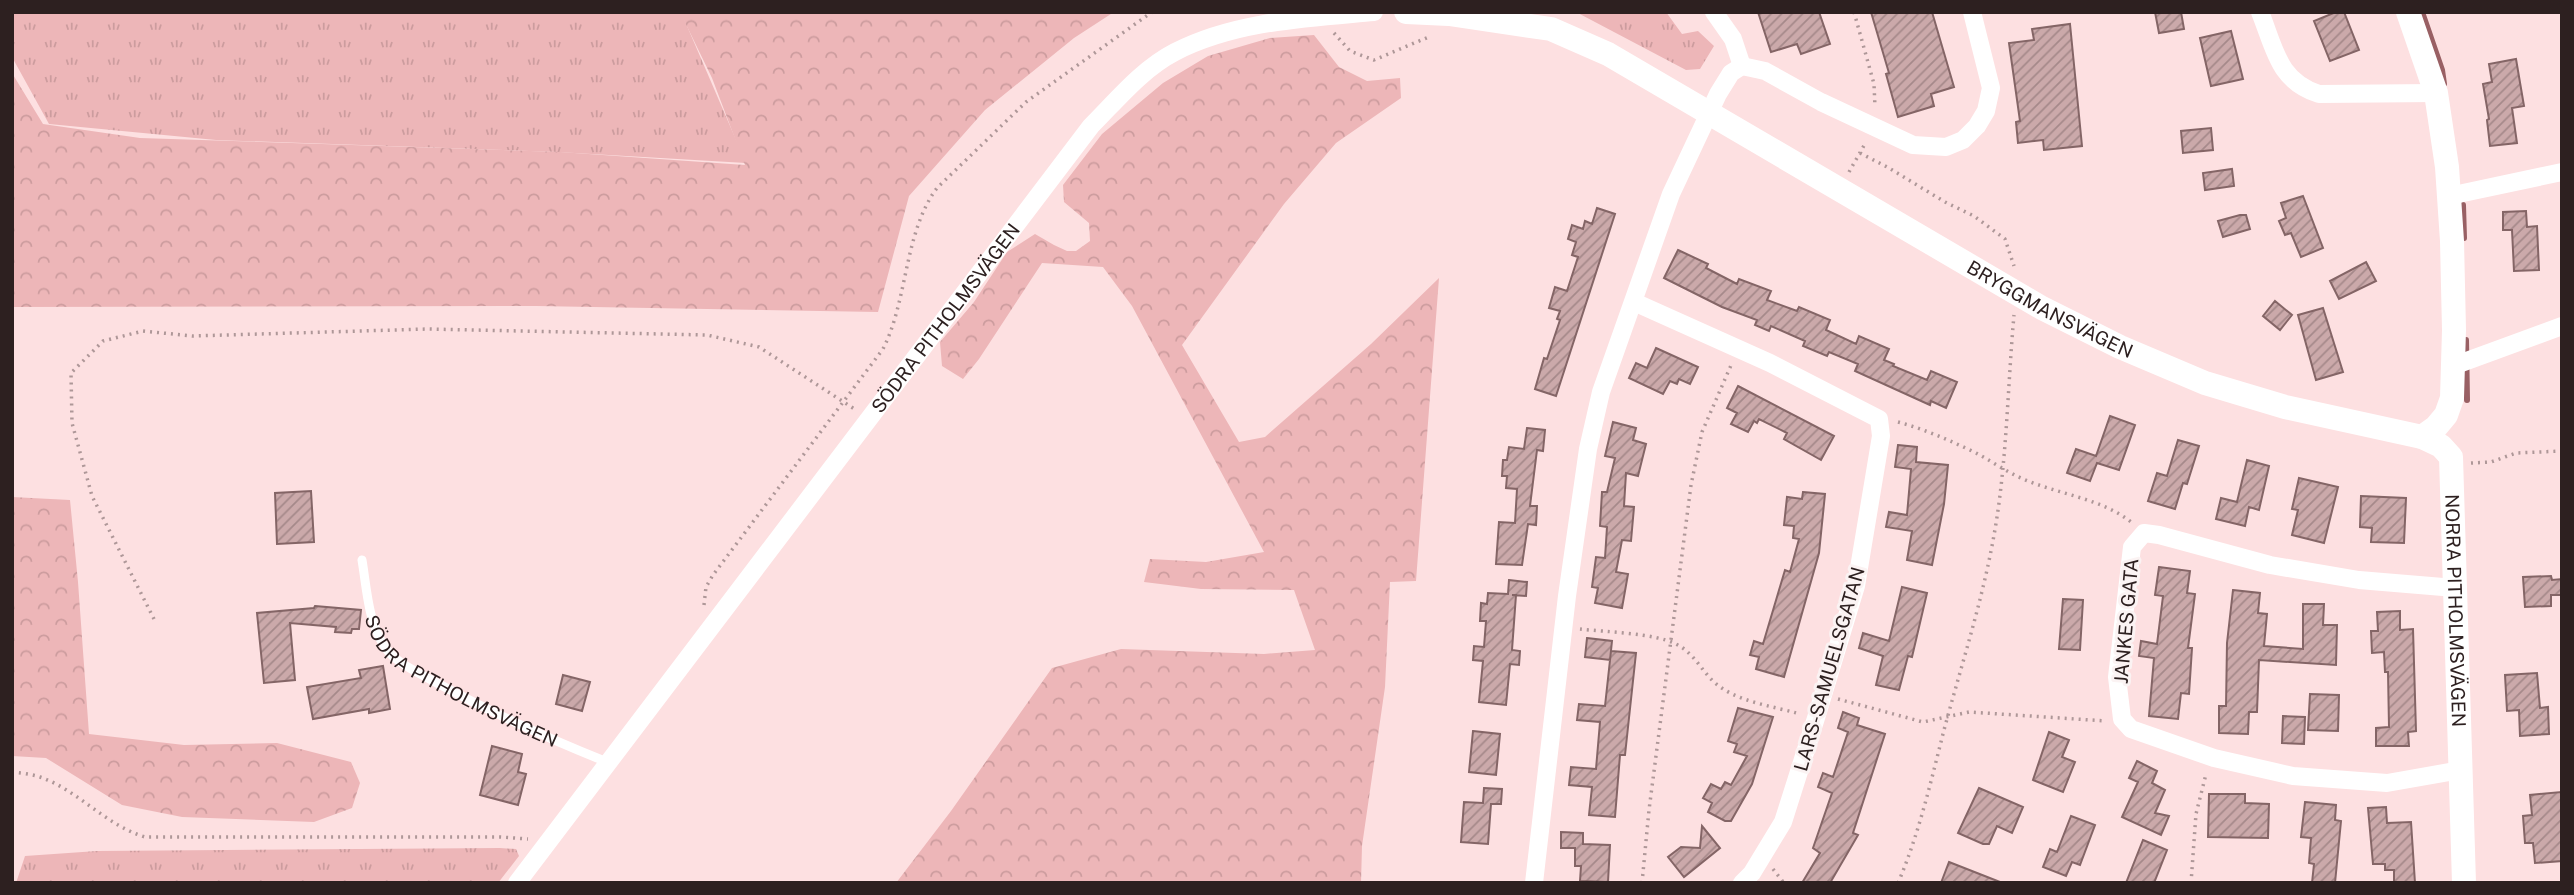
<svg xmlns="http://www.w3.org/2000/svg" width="2574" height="895" font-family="'Public Sans',sans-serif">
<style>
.grass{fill:url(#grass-tufts)}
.forest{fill:url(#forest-crowns)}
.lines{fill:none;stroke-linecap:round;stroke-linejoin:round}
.stream{stroke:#996064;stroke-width:6}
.building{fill:url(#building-hatch);stroke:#846566;stroke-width:2}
.path{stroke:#ae9798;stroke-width:3.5;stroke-dasharray:2 5;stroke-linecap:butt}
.lane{stroke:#fff;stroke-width:9}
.street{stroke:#fff;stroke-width:18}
.secondary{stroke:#fff;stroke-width:24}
.labels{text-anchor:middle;stroke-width:6;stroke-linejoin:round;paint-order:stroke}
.street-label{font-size:19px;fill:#2d2020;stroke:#fbf3f3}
</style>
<defs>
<pattern id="grass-tufts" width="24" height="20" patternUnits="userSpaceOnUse" patternTransform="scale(1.75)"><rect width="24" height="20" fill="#edb6b8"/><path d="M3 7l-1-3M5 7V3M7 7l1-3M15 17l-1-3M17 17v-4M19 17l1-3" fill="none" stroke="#cc9c9e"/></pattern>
<pattern id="forest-crowns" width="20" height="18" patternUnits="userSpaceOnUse" patternTransform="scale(1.75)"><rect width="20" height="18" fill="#edb6b8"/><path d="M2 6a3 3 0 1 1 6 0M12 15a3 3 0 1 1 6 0" fill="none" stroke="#cc9c9e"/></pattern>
<pattern id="building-hatch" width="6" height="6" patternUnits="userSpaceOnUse" patternTransform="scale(1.75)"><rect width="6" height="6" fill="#cba9aa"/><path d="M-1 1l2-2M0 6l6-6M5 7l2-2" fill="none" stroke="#a5898a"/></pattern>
</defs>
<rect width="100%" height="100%" fill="#fde0e1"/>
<path class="grass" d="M12 12H681L746 163 557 152 216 140 49 124 12 57Z
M1576 12H1666L1682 34 1698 31 1714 46 1700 69 1686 70Z
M500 848 516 849 519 856 498 883H16L25 856 97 851Z"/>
<path class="forest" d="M680 12H1114L1074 38 985 110 909 196 878 312 536 306 12 307V73L43 124 140 138 560 152 745 165 712 78Z
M1314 35 1339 67 1367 81 1400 78 1401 98 1336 143 1284 204 1182 345 1239 442 1265 437 1371 344 1439 278 1416 581 1390 582 1385 687 1362 846 1361 883H896L951 811 1052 668 1121 649 1264 654 1315 650 1294 590 1201 589 1144 582 1150 559 1206 562 1264 552 1132 306 1103 267 1042 263 979 359 963 379 942 366 940 342 974 302 1007 252 1035 234 1054 245 1067 251H1076L1090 241 1089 223 1064 202 1063 185 1102 134 1163 83 1208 56 1270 38Z
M12 497 70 500 78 582 89 734 184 745 277 743 351 762 360 783 352 808 314 822 182 817 122 805 46 758 12 756Z"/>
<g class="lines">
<path class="stream" d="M2422 12 2442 70 2444 84
M2463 205 2464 238
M2466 340 2467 400"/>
</g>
<path class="building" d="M1758 12H1819L1830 44 1801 54 1797 44 1771 52Z
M1871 12H1932L1954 87 1931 94 1934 106 1898 117 1886 74 1889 73Z
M2155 12H2181L2184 29 2159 33Z
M2336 12H2344L2359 50 2330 61 2314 21Z
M2070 24 2082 146 2044 150 2043 140 2018 143 2016 122 2020 121 2009 43 2034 40 2032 29Z
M2231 31 2243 79 2211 86 2200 38Z
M2516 59 2524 106 2512 108 2517 143 2490 146 2487 120 2489 119 2483 84 2492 82 2489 64Z
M2211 128 2213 150 2183 153 2181 131Z
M2232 169 2234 186 2205 190 2203 173Z
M2303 196 2323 248 2301 257 2291 233 2285 235 2279 221 2286 218 2281 203Z
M1597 208 1615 214 1556 396 1535 389 1544 358 1547 359 1560 320 1557 319 1560 311 1549 308 1555 287 1567 291 1578 257 1572 255 1576 242 1568 239 1572 225 1583 229 1585 221 1592 224Z
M2526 211 2527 227 2537 226 2539 270 2514 271 2512 230H2503V212Z
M2240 215H2246L2250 229 2223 237 2218 221Z
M1678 250 1708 264 1706 268 1737 284 1739 279 1771 291 1767 300 1797 311 1799 307 1830 320 1826 330 1856 344 1859 336 1889 349 1884 360 1894 364 1893 366 1927 380 1931 371 1957 382 1946 408 1931 401 1930 405 1855 371 1858 364 1829 352 1827 356 1803 346 1805 341 1771 326 1769 331 1755 325 1757 320 1722 307 1664 278Z
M2366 262 2376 281 2339 299 2330 281Z
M2275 301 2292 315 2280 330 2263 316Z
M2323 308 2343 372 2316 380 2298 315Z
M1656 348 1698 367 1690 384 1679 379 1677 384 1670 381 1663 394 1629 378 1636 363 1647 368Z
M1738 386 1834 436 1821 460 1784 439 1787 433 1759 419 1757 423 1754 421 1748 432 1731 424 1737 413 1727 408Z
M2110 416 2135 425 2119 470 2097 463 2090 481 2067 473 2076 449 2096 456Z
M1613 422 1636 428 1633 440 1646 444 1638 476 1626 473 1624 506 1634 507 1631 541 1622 540 1616 572 1628 574 1622 608 1595 603 1598 588 1592 587 1596 557 1605 558 1607 527 1600 526 1602 492H1607L1615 458 1605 456Z
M1527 428 1545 430 1543 451 1537 450 1530 506H1537L1536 525 1528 524 1522 565 1496 564 1499 522 1515 523 1517 489 1506 488 1507 476H1502L1503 460H1507L1509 447 1524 449Z
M2178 440 2199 446 2187 484 2183 483 2175 509 2148 501 2157 473 2167 476Z
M1898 445 1917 447 1916 462 1948 465 1944 504 1932 565 1907 560 1912 531 1886 527 1889 512 1907 515 1911 469 1895 467Z
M2247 460 2269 466 2259 510 2249 507 2245 526 2216 519 2221 498 2237 502Z
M2299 478 2338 487 2324 543 2292 535 2298 510 2292 509Z
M311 491 314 542 277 544 275 493Z
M1803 492 1825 494 1819 553 1784 677 1756 669 1759 657 1750 655 1754 641 1763 644 1785 570 1790 572 1799 539 1793 538 1794 526 1784 525 1787 497 1802 499Z
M2361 496 2406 498 2404 543 2371 542 2372 528 2360 527Z
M2159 567 2190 571 2187 593 2195 594 2188 648H2192L2189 694 2181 693 2178 719 2149 716 2154 658 2139 656 2141 641 2157 644 2163 596 2155 595Z
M2551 576 2552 580 2562 579V595H2551V606L2525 607 2523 577Z
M1509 580 1527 582 1526 596 1512 595H1516L1512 650 1520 651 1519 665 1510 664 1506 705 1479 702 1483 661 1473 660 1474 646 1484 647 1486 621H1480L1481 603 1487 604 1488 593 1508 594Z
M1902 587 1927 593 1912 657 1908 656 1899 690 1876 685 1883 656 1859 648 1863 633 1889 641Z
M2233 590 2260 593 2258 613 2267 614 2264 646 2303 649V604H2324L2323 625H2337L2336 665 2259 660 2257 712H2249L2248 734 2219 733V706H2226L2227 643Z
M2063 599 2083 600 2080 650 2059 649Z
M315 606 361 610 359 629H352L351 633 335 632 336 627 290 623 295 680 264 683 257 613 314 608Z
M2400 611V630L2413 629 2416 731 2408 732 2409 746H2376V728L2389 727 2388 672H2385L2384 652 2372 653 2371 631H2378L2377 612Z
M1587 638 1612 641 1610 660 1585 657Z
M1611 651 1636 653 1625 755H1620L1615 817 1589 815 1592 787 1569 785 1571 767 1596 769 1600 722 1577 720 1579 704 1605 706Z
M383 666 390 709 369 713V709L313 719 307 687 361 678 359 670Z
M2537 673 2540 708 2548 707 2549 734 2520 736 2519 710 2507 711 2505 675Z
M563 675 590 682 582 711 556 704Z
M2310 694 2339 695 2338 731 2308 730Z
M1738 708 1773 717 1752 784 1731 821H1725L1708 812 1712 803 1703 798 1711 784 1721 789 1725 782 1731 785 1747 756 1734 752 1737 744 1728 741Z
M1843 712 1859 718 1857 725 1885 734 1853 833 1858 835 1830 883H1802L1820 853 1813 848 1832 793 1818 787 1823 773 1833 777 1848 732 1838 728Z
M2283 716 2305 717 2304 744 2282 743Z
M1473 731 1500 734 1496 775 1469 772Z
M2049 732 2069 740 2062 757 2075 762 2063 792 2033 780Z
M492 746 522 754 518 772 526 774 518 805 480 795Z
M2137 761 2157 771 2152 783 2165 790 2155 813 2169 816 2161 835 2122 817 2138 782 2129 778Z
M1484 788 1502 789 1501 804H1491L1488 844 1461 842 1464 802 1483 803Z
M1979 788 2023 807 2012 833 1997 826 1989 844H1983L1958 833Z
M2561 792 2562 861 2535 863 2533 843H2525L2523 816 2532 815 2530 795Z
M2209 794H2245V803L2269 804 2268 838 2208 837Z
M2305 802 2336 805 2335 820 2341 821 2335 883H2312L2314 864 2309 863 2311 838 2301 837Z
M2386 807 2387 823 2411 822 2415 883H2394V870H2385V864H2373L2368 808Z
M2071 816 2095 825 2080 865 2072 862 2066 876 2043 867 2050 849 2057 852Z
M1702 826 1720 848 1684 877 1668 857 1681 847 1700 848Z
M1561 832 1583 833V844L1610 845 1608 882 1580 881 1581 866H1575V848H1561Z
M2143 840 2167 850 2154 883H2126Z
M1949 862 2000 882V883H1941Z"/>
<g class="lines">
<path class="path" d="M1854 12 1874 84 1875 107
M1334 33 1350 51 1374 60 1431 36
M1860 153 1889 168 1945 202 1974 216 2005 239 2014 266
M1849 172 1866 142
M1898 422C1924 429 1949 440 1974 452 1990 460 2005 471 2021 478 2056 494 2101 498 2131 522
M2471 463 2491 462 2516 453 2562 451
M704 605 706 587 713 575 883 349C908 300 904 232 937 188L1026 102 1152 12
M154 619 92 496 72 423 71 373 103 341 143 331 192 336 428 329 707 335 759 347 856 410
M1580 629C1606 632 1654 633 1676 644 1694 653 1701 670 1714 682 1736 702 1773 706 1800 714
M1838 699 1923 722 1969 712 2106 721
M12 772C21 773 31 774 40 777 78 790 105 825 145 837H501L528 839
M1773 869 1784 883
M1642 883 1649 810 1691 485 1702 432 1732 363
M1898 883C1919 834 1931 781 1944 730 1963 659 1986 590 1997 517 2007 451 2008 382 2014 315
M2191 883 2196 814 2206 774"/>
<path class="lane" id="s1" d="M362 560C367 590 368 622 385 647 395 663 421 674 437 683 492 713 549 739 607 762"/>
<g class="street">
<path d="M1714 12 1733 39 1742 66"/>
<path d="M2260 12C2275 49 2278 81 2319 94L2436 93"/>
<path d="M2449 196 2562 172"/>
<path d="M1634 302 1770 363 1879 419 1881 436 1856 586 1816 718 1783 822 1752 873 1742 883"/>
<path d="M2453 366 2562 326"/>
<path d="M2455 588 2359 580 2270 565 2159 535 2144 533 2132 547 2117 677 2122 719 2131 729 2214 758 2293 776 2387 783 2461 770"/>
<path id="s2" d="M517 883 1091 126C1117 100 1142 69 1175 52 1235 21 1308 18 1374 12"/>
<path d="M1534 883 1567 596 1588 449 1601 392 1671 194 1718 94 1731 73 1742 66 1765 71 1821 102 1913 145 1946 147 1963 140 1977 126 1986 111 1991 88 1972 12"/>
</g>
<g class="secondary">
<path id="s3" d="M1406 12 1449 14 1551 29 1608 54 2042 308 2120 347 2205 383 2285 407 2422 437 2441 446 2451 457 2464 883"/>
<path d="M2408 12 2436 93 2447 167 2452 241 2454 330 2452 398 2446 415 2436 427 2422 437"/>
</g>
</g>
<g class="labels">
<g class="street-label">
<text dy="7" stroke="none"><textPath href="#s3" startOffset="719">BRYGGMANSVÄGEN</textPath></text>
<text dy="7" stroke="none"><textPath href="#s2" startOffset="709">SÖDRA PITHOLMSVÄGEN</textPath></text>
<text dy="7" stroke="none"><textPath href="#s3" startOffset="1304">NORRA PITHOLMSVÄGEN</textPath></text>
<text transform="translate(2126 621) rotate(-85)" y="7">JANKES GATA</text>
<text transform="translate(1829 669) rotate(-74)" y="7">LARS-SAMUELSGATAN</text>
<text dy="7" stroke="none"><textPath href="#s1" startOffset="172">SÖDRA PITHOLMSVÄGEN</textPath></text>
</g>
</g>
<rect width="2574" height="895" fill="none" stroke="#2d2020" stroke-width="28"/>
</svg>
